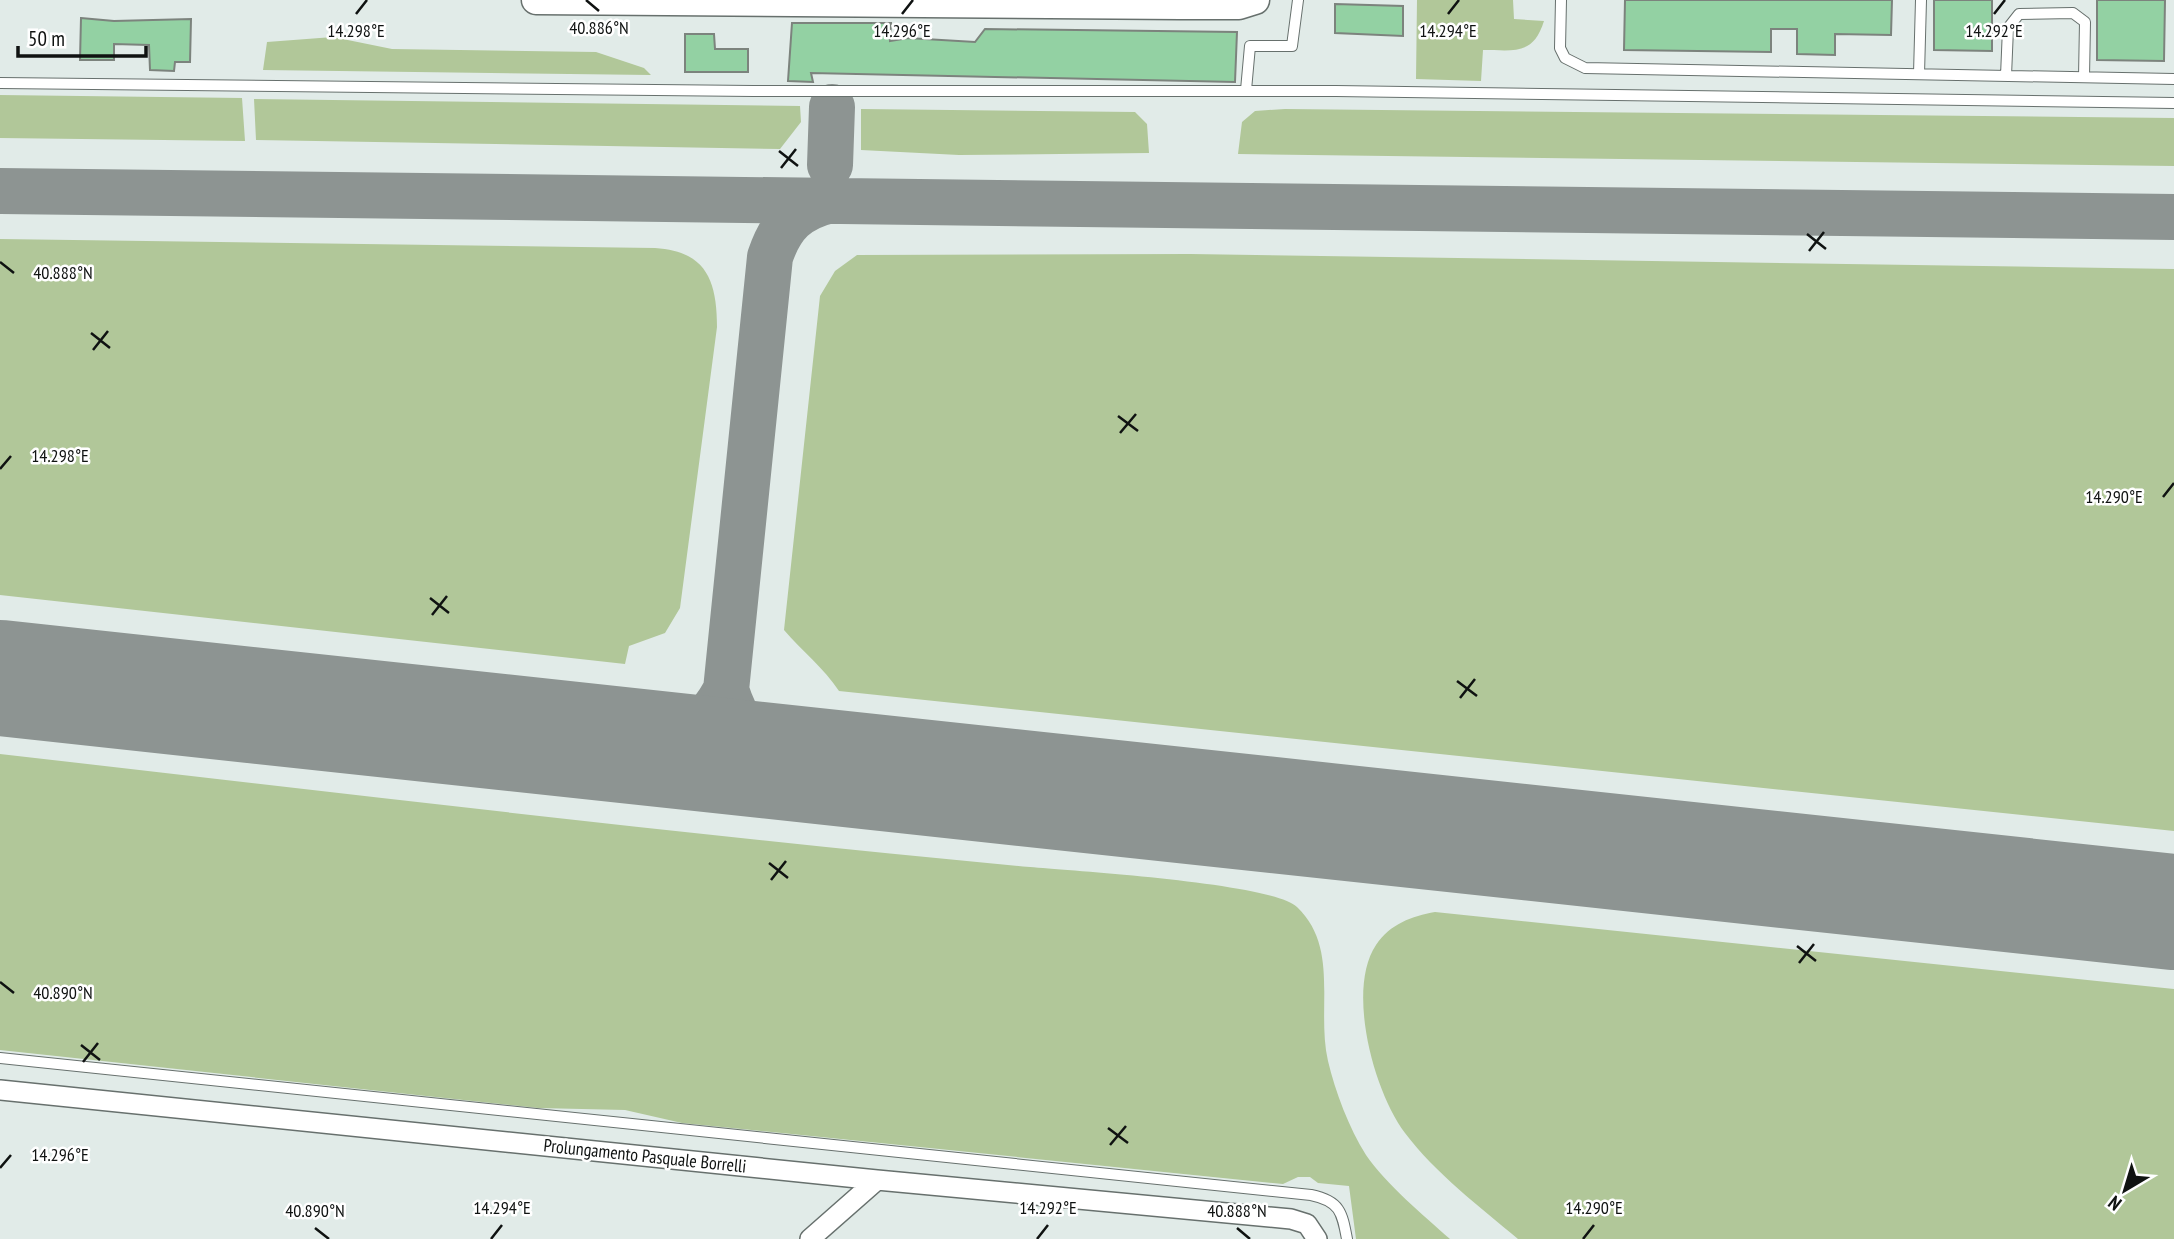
<svg xmlns="http://www.w3.org/2000/svg" width="2174" height="1239" font-family="'PT Sans Narrow',sans-serif">
<style>
.green{fill:#b1c799}
.lines{fill:none;stroke-linecap:round;stroke-linejoin:round}
.taxiway{stroke:#8d9492;stroke-width:46}
.runway{stroke:#8d9492;stroke-width:116}
.building{fill:#93d1a3;stroke:#7c837d;stroke-width:2}
.lane-casing{stroke:#67706d;stroke-width:12}
.street-casing{stroke:#67706d;stroke-width:22}
.secondary-casing{stroke:#67706d;stroke-width:31}
.lane{stroke:#fff;stroke-width:10}
.street{stroke:#fff;stroke-width:19}
.secondary{stroke:#fff;stroke-width:28}
.ticks{fill:none;stroke:#0f1211;stroke-width:2.5}
.labels{text-anchor:middle;stroke-width:5;stroke-linejoin:round;paint-order:stroke}
.street-label{font-size:18px;fill:#0f1211;stroke:#fff}
.ticks-label{font-size:18px;text-anchor:middle;fill:#0f1211;stroke:#fff;stroke-width:5;stroke-linejoin:round;paint-order:stroke}
</style>
<rect width="100%" height="100%" fill="#e1ebe8"/>
<path class="green" d="M1417 0H1513L1514 19 1544 21C1533 56 1514 50 1483 50L1481 81 1416 79Z
M333 37 392 49 596 52 644 68 651 75 263 70 267 42Z
M0 95 242 98 245 141 0 138Z
M254 99 800 106 801 122 780 149 256 140Z
M861 109 1135 112 1147 124 1149 153 959 155 861 150Z
M1285 109 2174 118V166L1238 154 1242 122 1255 111Z
M0 239 655 248C705 251 717 279 717 327L680 608 665 633 629 646 625 664 0 595Z
M1190 254 2174 269V831L839 691C824 668 802 651 784 630L820 296 835 271 857 255Z
M0 754C343 793 686 835 1030 867 1074 871 1273 883 1297 907 1340 948 1316 1009 1328 1061 1335 1091 1349 1128 1366 1155 1386 1184 1423 1215 1450 1239H1356L1349 1186 1318 1183 1310 1177H1298L1283 1184 682 1123 625 1110 538 1108 0 1050Z
M1435 912 2174 989V1239H1518C1479 1206 1436 1174 1405 1133 1374 1092 1346 990 1376 945 1390 924 1412 916 1435 912Z"/>
<g class="lines">
<path class="taxiway" d="M830 165 832 107
M0 191 2174 217
M726 690C741 737 758 747 803 765
M640 747C685 735 702 734 726 690L770 257C781 224 797 208 831 200"/>
<path class="runway" d="M0 678 2174 912"/>
</g>
<path class="building" d="M1625 0H1892L1891 35 1835 34V55L1797 54V29H1771V52L1624 50Z
M1934 0H1992V51L1934 50Z
M2097 0H2165L2164 61 2097 60Z
M1335 4 1403 6V36L1335 33Z
M81 18 114 21 191 19 190 62H175L174 71 150 70 149 45 114 44V60H80Z
M792 23H891L890 41 908 38 975 42 985 29 1237 32 1235 82 811 73 813 82 788 81Z
M685 34H714L715 49H748V72H685Z"/>
<g class="lines">
<g class="lane-casing">
<path id="lane" d="M1561 0 1560 48 1565 58 1585 68 2174 79
M1919 74 1921 0
M2006 76 2008 28 2019 14 2073 13 2085 22 2084 77
M0 83 753 91H1336L2174 103
M1246 90 1250 46H1292L1298 0
M0 1058 1311 1195C1340 1201 1342 1212 1347 1239"/>
</g>
<g class="street-casing">
<path id="street" d="M0 1090 877 1180 1291 1219 1307 1224 1317 1239
M810 1239 877 1180"/>
</g>
<g class="secondary-casing">
<path id="secondary" d="M536 0 1181 5H1239L1255 0"/>
</g>
<use href="#lane" class="lane"/>
<use href="#street" class="street"/>
<use href="#secondary" class="secondary"/>
</g>
<path class="ticks" d="M586 0 599 11M356 14 367 0M902 14 913 0M1448 14 1459 0M1994 14 2005 0M779 151 798 166M781 168 796 149M1807 234 1826 249M1809 251 1824 232M0 262 14 273M91 333 110 348M93 350 108 331M1118 416 1138 431M1120 433 1136 414M0 469 11 456M2163 497 2174 483M430 598 449 613M432 615 447 596M1457 681 1477 696M1460 698 1475 679M769 863 788 878M771 880 786 861M1797 946 1816 961M1799 963 1814 944M0 982 14 993M81 1045 100 1060M83 1062 98 1043M1108 1128 1128 1143M1110 1145 1126 1126M0 1168 11 1155M315 1228 329 1239M1237 1228 1250 1239M491 1239 502 1225M1037 1239 1048 1225M1583 1239 1594 1225"/>
<g class="labels">
<g class="street-label">
<text transform="translate(645 1156) rotate(6)" y="6">Prolungamento Pasquale Borrelli</text>
</g>
</g>
<g class="ticks-label">
<text x="599" y="34">40.886°N</text>
<text x="356" y="37">14.298°E</text>
<text x="902" y="37">14.296°E</text>
<text x="1448" y="37">14.294°E</text>
<text x="1994" y="37">14.292°E</text>
<text x="63" y="279">40.888°N</text>
<text x="60" y="462">14.298°E</text>
<text x="2114" y="503">14.290°E</text>
<text x="63" y="999">40.890°N</text>
<text x="60" y="1161">14.296°E</text>
<text x="502" y="1214">14.294°E</text>
<text x="1048" y="1214">14.292°E</text>
<text x="1594" y="1214">14.290°E</text>
<text x="315" y="1217">40.890°N</text>
<text x="1237" y="1217">40.888°N</text>
</g>
<g transform="translate(2125 1190) rotate(218)" stroke="#ffffff" stroke-width="5" paint-order="stroke">
<path d="M0-5L12 26L0 18L-12 26Z" fill="#0f1211"/>
<text y="-10" font-size="19" font-weight="bold" text-anchor="middle" fill="#0f1211">N</text>
</g>
<path d="M18 46v10h128v-10" fill="none" stroke="#0f1211" stroke-width="3.5"/>
<text x="28" y="46" font-size="21" fill="#0f1211" stroke="#ffffff" stroke-width="5" paint-order="stroke">50 m</text>
</svg>
